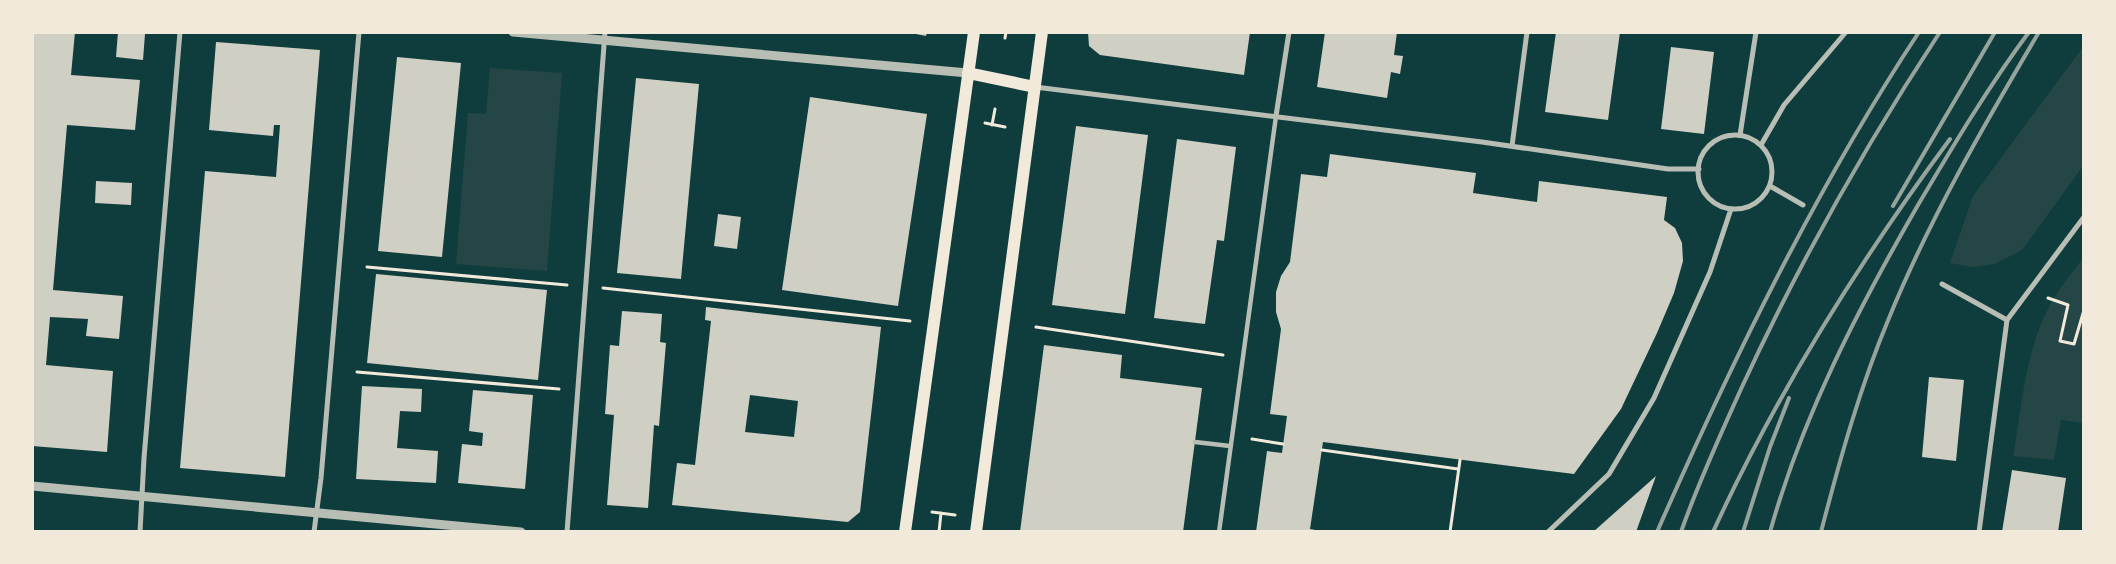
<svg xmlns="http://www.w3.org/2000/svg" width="2116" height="564" font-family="Overpass,sans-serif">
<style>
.green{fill:#244646}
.building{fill:#cfcfc3;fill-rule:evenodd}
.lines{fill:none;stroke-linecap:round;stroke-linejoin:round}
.path{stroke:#f1e9da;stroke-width:3}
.pedestrian{stroke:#b8beb3;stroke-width:4.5}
.minor{stroke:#b8beb3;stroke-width:5}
.tertiary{stroke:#b8beb3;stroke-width:9}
.primary{stroke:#f1e9da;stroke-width:12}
.rail{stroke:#97a49c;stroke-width:4}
</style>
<rect width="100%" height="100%" fill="#0f3d3e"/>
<path class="green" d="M2083 47V166L2022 250 1995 264 1972 267 1950 263 1973 196Z
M490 68 562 73 547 271 456 264 468 113 486 114Z
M2083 258V423L2061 420 2054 460 2013 456C2022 406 2025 351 2050 305 2059 288 2072 273 2083 258Z"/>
<path class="building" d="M32 32H75L71 75 140 80 135 130 67 125 53 290 123 296 119 339 86 336 88 319 50 317 46 365 113 371 107 452 32 446Z
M118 32 145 34 143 60 116 57Z
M906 32H927L926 36Z
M1088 32H1250L1244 75 1100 55 1089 46Z
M1325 32H1397L1394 55 1403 56 1400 74 1391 72 1387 98 1317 87Z
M1556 32H1620L1608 120 1545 112Z
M216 42 320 50 285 477 180 468 205 171 276 177 280 125H274L273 136 209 130Z
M1671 47 1714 52 1704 134 1661 129Z
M397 57 461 63 442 257 378 251Z
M636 78 699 84 681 279 617 273Z
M810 97 927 114 898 306 782 290Z
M1076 126 1148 135 1125 314 1052 305Z
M1177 139 1236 147 1224 241 1217 240 1205 324 1154 318Z
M1330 154 1476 173 1473 193 1537 202 1539 181 1667 197 1664 220 1675 228 1682 243 1683 261 1674 293 1657 333 1621 409 1574 474 1323 442 1310 529 1326 532H1256L1267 451 1282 453 1287 416 1270 414 1281 329 1276 312V292L1281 276 1290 262 1301 174 1327 177Z
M96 181 132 183 131 205 95 203Z
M718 214 741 217 737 249 714 246Z
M376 274 547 290 538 380 367 363Z
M706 307 881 327 860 512 848 522 672 505 677 463 695 465 711 321 705 320ZM750 395 798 401 794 437 745 432Z
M622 311 662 314 660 342 666 343 659 426 654 425 648 508 607 505 614 415 605 414 610 345 619 346Z
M1044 345 1122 355 1120 378 1202 388 1183 532H1020Z
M1929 377 1964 380 1956 461 1922 457Z
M362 386 422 389 421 412 400 411 397 448 438 451 436 483 356 479Z
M473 390 533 395 525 489 458 483 462 444 482 446 483 433 469 431Z
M2012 470 2066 478 2058 532H2002Z
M1656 476 1636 532H1593Z"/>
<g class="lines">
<path class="path" d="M1005 38 1006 32
M985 123 1005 127
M992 125 995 109
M367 267 567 285
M603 288 910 321
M2048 298 2068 305 2060 341 2074 344 2084 310
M1036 327 1223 355
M357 372 559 389
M1252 439 1283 444
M1322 450 1458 469
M932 512 955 515
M939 532 941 513
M1450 532 1460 460"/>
<path class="pedestrian" d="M1195 442 1230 446
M1219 532 1276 116"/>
<path class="minor" d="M1035 87 1482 142 1668 169H1699
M1276 116 1289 32
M1740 135 1756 32
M1698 172a37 37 0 1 1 74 0a37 37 0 1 1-74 0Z
M1761 145 1784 105 1846 32
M1512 146 1527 32
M1770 186 1803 205
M1942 284 2007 320
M140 532 144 458 180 32
M314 532 321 478 359 32
M567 532 605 32
M1548 532 1609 474 1654 398 1710 272 1731 209
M1979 532 2007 320 2084 217"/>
<path class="tertiary" d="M513 32 968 73
M32 486 521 532"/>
<path class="primary" d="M968 73 1035 87
M905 532 974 32
M976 532 1042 32"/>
<path class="rail" d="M1893 206 1995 32
M1657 532C1733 359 1815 190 1919 32
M1681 532C1698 483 1720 436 1741 389 1798 265 1865 146 1940 32
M1713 532C1777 392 1859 262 1950 139
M1743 532 1770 447 1789 398
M1770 532C1803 415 1858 309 1918 205 1953 146 1988 87 2029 32
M1821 532C1840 459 1860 387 1889 318 1930 218 1984 125 2039 32"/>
</g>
<rect width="2116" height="564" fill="none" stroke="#f1e9da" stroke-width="68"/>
</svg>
